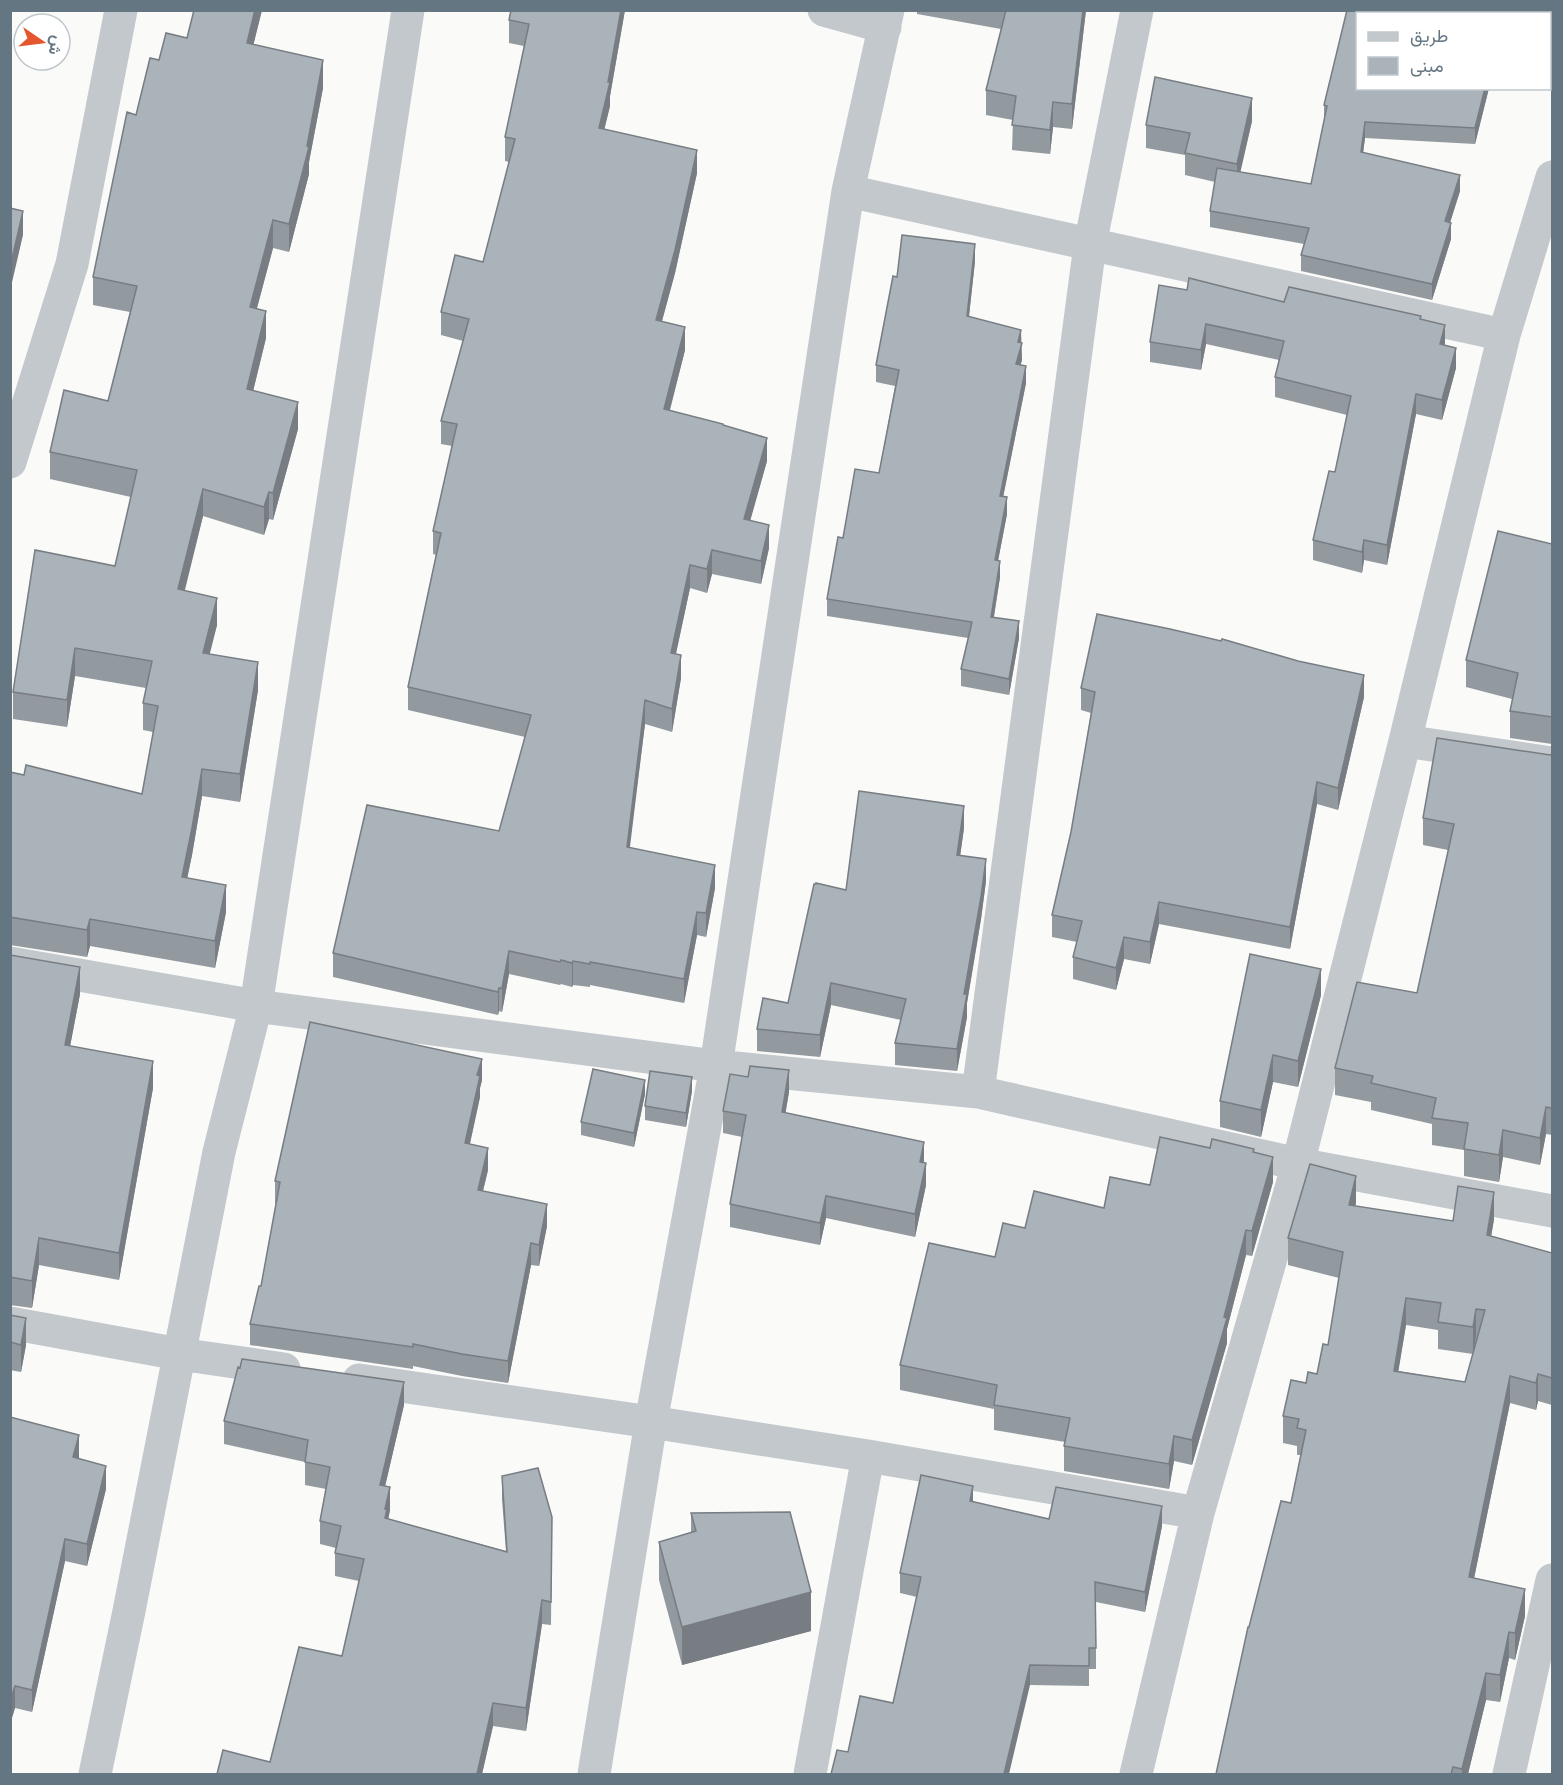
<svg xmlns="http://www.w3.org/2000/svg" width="1563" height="1785" font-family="'Noto Sans',Vazirmatn,sans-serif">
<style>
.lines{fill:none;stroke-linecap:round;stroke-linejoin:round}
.street{stroke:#c3c8cc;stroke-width:33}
.wall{fill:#929a9f;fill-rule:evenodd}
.shaded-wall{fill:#777d82}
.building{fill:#aab3b9;stroke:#777d82;stroke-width:1.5;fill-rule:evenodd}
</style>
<rect width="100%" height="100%" fill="#fafaf8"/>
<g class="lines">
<path class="street" d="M824 10 885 27
M848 191 1504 335
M10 462 72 264 121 10
M1405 741 1552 763
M10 963 256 1006 716 1066 978 1092 1298 1164 1552 1211
M978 1092 1090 245 1137 10
M10 1323 179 1354 284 1369
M359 1380 651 1422 868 1456 1198 1513
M95 1774 129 1611 219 1152 256 1006 408 10
M594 1774 651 1422 716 1066 848 191 888 10
M810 1774 868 1456
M1136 1774 1198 1513 1298 1164 1405 741 1504 335 1552 177
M1509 1774 1552 1580"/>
</g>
<path class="wall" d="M194 10H262L253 45 323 88 309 162V174L289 252 273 248 257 308 266 338 253 391 298 429 273 520 269 519 264 535 203 516 185 590 217 625 209 654 258 690 240 802 202 796 192 855 187 878 226 912 215 968 90 946 87 957 10 945V772L24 775 142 794 153 732 143 730V703L146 688 75 676 67 727 13 719V692L115 566 131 497 50 479V452L108 401 130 312 93 305V277L136 115 159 60 187 38Z
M511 10H625L610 96V106L604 129 697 173 675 273 662 321 685 350 670 410 723 425 767 461 750 520 769 548 761 584 712 574 707 593 690 588 676 654 681 678 672 732 645 724 629 848 715 888 706 937 697 935 684 1003 590 985V987L573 985 572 987 561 984 560 985 509 974 502 1012 499 1011 498 1015 333 977V953L499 831 525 737 408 710V687L436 555 433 554V531L452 446 441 444V421L463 341 441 335V312L483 262 509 162 505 161V137L524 46 509 43V20Z
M917 10H1086L1072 129 1053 127 1050 154 1012 150 1013 120 986 115V90L1001 29 917 14Z
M1347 10H1438L1437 14H1358L1489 88 1475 144 1365 138 1363 153 1460 191 1450 223 1451 239 1432 300 1301 271V255L1304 244 1210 227V211L1215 182 1185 175V155L1146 148V125L1252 121 1240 172 1311 184 1324 121V105Z
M975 261 969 317 1021 343 1022 360 1020 365 1026 383 1003 496 1007 514 998 560 1000 577 994 617 1019 638 1009 695 961 686V669L968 638 827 616V599L843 538 879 473 895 386 876 382V365L897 277Z
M1187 290 1421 319 1445 345 1456 368 1442 420 1416 414 1387 565 1364 560 1362 573 1313 560V540L1335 472 1347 415 1275 397V377L1279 360 1206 344 1201 370 1150 362V342Z
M1552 544V744L1510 738V711L1512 699 1466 687V660Z
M1081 688 1364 697 1338 810 1317 804 1290 949 1159 924 1150 964 1124 959 1116 990 1073 979V957L1077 942 1052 937V915L1071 832 1091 713 1081 710Z
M1552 754V1135L1546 1134 1540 1165 1503 1157 1499 1182 1464 1176V1150L1432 1145V1124L1371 1110V1102L1335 1095V1068L1417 993 1448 850 1423 845V818L1550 755Z
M964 828 960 856 986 881 981 919 967 1003V1017L957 1071 895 1065V1043L901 1020 831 1005 820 1057 757 1051V1029L788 1003 846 890Z
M10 955 80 994 70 1046 153 1088 119 1280 39 1265 32 1308 10 1305Z
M1321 995 1298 1087 1273 1082 1261 1137 1220 1127V1101Z
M482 1080 480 1088V1097L470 1144 488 1170 483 1191 547 1226 539 1266 531 1265 508 1383 462 1376 413 1366V1369L250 1345V1324L261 1286 276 1203H275V1181Z
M692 1091 686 1127 645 1120V1106Z
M789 1092 785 1113 924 1162 926 1185 915 1237 826 1218 820 1245 730 1227V1204L742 1137 723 1133V1111Z
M645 1094 634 1147 581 1135V1122Z
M1210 1148 1254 1152 1273 1182 1252 1256 1246 1255 1227 1329V1343L1192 1465 1174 1461 1169 1489 1064 1471V1446L1065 1442 994 1430V1409L900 1390V1365L995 1257 1025 1228 1104 1208 1150 1185Z
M1356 1203 1355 1206 1453 1221 1494 1219 1491 1236 1552 1253V1405L1538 1401 1536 1410 1510 1403 1474 1578 1525 1616 1515 1660 1509 1658 1500 1702 1486 1700 1468 1774H1216L1249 1627 1291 1503 1301 1455H1297V1446L1283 1443V1416L1306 1383 1317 1374 1328 1345 1339 1278 1288 1265V1238ZM1406 1325 1438 1330V1349L1473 1354 1465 1382 1398 1371Z
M10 1315 26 1345 21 1372 10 1370Z
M404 1405 385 1486 390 1510 388 1519 506 1551 502 1500V1476L552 1517 551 1625 542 1624 526 1731 493 1726 482 1774H217L270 1762 342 1656 359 1581 335 1576V1553L336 1548 320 1544V1521L326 1489 305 1485V1462L224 1444V1421Z
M10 1417 79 1459 106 1489 87 1566 65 1561 32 1712 15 1708 10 1724Z
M973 1502 1049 1519 1162 1526 1145 1612 1096 1602V1669H1089V1686L1030 1685 848 1752 893 1703 917 1597 900 1593V1573Z
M691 1513 811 1631 682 1665 659 1580V1542L691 1533Z"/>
<path class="shaded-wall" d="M255 10H262L247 71V43Z
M621 10H625L610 96V106L599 152V128L608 82Z
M1083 10H1086L1072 129V104Z
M323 60V88L309 162V174L289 252V224L307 146Z
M1485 88H1489L1475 144V128Z
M1252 98V121L1237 187V164Z
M1053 102V127L1050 154V130Z
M1365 122V138L1361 168V152Z
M697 150V173L675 273 656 343V320Z
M1460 175V191L1445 238V221Z
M23 211V235L10 291V267Z
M273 220V248L250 334V307Z
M1451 223V239L1432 300V284Z
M975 244V261L967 333V316Z
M266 311V338L247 416V389Z
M1206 324V344L1201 370V350Z
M1445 325V345L1440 344Z
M685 327V350L664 432V409Z
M1021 330 1022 360 1016 381 1018 342Z
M1456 348V368L1442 420V400Z
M1026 366V383L1000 513V496Z
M1416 394V414L1387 565V545Z
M298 402V429L273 520V493Z
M767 438V461L744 543V519Z
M203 489V516L178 616V589Z
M269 492V519L264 535V507Z
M1007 497V514L995 577V560Z
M769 525V548L761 584V561Z
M1364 540V560L1362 573V552Z
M712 550V574L707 593V569Z
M1000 561V577L991 634V617Z
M690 565V588L671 676V653Z
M217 598V625L203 681V653Z
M1019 621V638L1009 695V679Z
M75 648V676L67 727V700Z
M681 655V678L672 732V709Z
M258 662V690L240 802V774Z
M1364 675V697L1338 810V788Z
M645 700V724L627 871V847Z
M202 769V796L192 855 182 904V877Z
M1317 782V804L1290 949V927Z
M964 806V828L957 878V855Z
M986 859V881L981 919 967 1003V1017L957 1071V1049L964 994Z
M715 865V888L706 937V913Z
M226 885V912L215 968V941Z
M1159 902V924L1150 964V942Z
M697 912V935L684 1003V979Z
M90 919V946L87 957V930Z
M1124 937V959L1116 990V968Z
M509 951V974L502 1012V988Z
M573 961V985L572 987V963Z
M80 967V994L65 1073V1045Z
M1321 969V995L1298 1087V1061Z
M831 983V1005L820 1057V1035Z
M499 988V1011L498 1015V992Z
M1273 1055V1082L1261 1137V1110Z
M482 1059V1080L480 1088V1097L465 1165V1143L477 1075Z
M153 1061V1088L119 1280V1253Z
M789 1070V1092L782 1135V1112Z
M692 1077V1091L686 1127V1113Z
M645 1080V1094L634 1147V1133Z
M1546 1107V1134L1540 1165V1138Z
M1503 1130V1157L1499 1182V1155Z
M924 1142V1164L920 1162Z
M488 1148V1170L478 1211V1190Z
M1273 1157V1182L1252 1256V1231Z
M926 1163V1185L915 1237V1214Z
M1356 1176V1203L1349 1232V1205Z
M1494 1192V1219L1487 1262V1235Z
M826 1196V1218L820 1245V1223Z
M547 1204V1226L539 1266V1245Z
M1246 1230V1255L1227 1329V1343L1192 1465V1440Z
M39 1238V1265L32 1308V1281Z
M531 1243V1265L508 1383V1361Z
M1406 1298V1325L1394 1398V1371Z
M1476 1309V1336L1473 1354V1327Z
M26 1318V1345L21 1372V1345Z
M1538 1374V1401L1536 1410V1383Z
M1510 1376V1403L1469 1603V1577Z
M404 1382V1405L380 1508V1485Z
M79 1435V1458L73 1480V1457Z
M1174 1436V1461L1169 1489V1464Z
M106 1466V1489L87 1566V1544Z
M973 1486V1506L970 1501Z
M390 1487V1510L387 1525V1533L385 1509Z
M1162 1506V1526L1145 1612V1592Z
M65 1539V1561L32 1712V1690Z
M1525 1589V1616L1515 1660V1633Z
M811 1592V1631L682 1665V1627Z
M542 1600V1624L526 1731V1708Z
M1509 1632V1658L1500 1702V1675Z
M1030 1665V1685L1009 1774H1004Z
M1486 1673V1700L1468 1774H1462V1769Z
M15 1686V1708L10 1724V1701Z
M493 1703V1726L482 1774H477Z"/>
<path class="building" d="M194 10H255L247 43 323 60 307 146 309 147 289 224 273 220 250 307 266 311 247 389 298 402 273 493 269 492 264 507 203 489 178 589 217 598 203 653 258 662 240 774 202 769 192 828 182 877 226 885 215 941 90 919 87 930 10 917V772L24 775 26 765 142 794 158 706 143 703 152 661 75 648 67 700 13 692 35 550 115 566 137 470 50 452 64 390 108 401 137 286 93 277 127 112 136 115 150 58 159 60 166 33 187 38Z
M511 10H621L608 82H610L599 128 697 150 675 250 656 320 685 327 664 409 723 424V425L767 438 744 519 769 525 761 561 712 550 707 569 690 565 671 653 681 655 672 709 645 700 627 847 715 865 706 913 697 912 684 979 590 962V964L573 961 572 963 561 960 560 962 509 951 502 988H499L498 992 333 953 367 805 499 831 531 715 408 687 441 533 433 531 457 424 441 421 469 319 441 312 455 255 483 262 515 139 505 137 529 24 509 20Z
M1006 10H1083L1072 104 1053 102 1050 130 1012 125 1016 96 986 90Z
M1347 10H1434V14H1358V88H1485L1475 128 1365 122 1361 152 1460 175 1445 221 1451 223 1432 284 1301 255 1309 228 1210 211 1217 168 1311 184 1327 106 1324 105Z
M1155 77 1252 98 1237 164 1185 153 1190 133 1146 125Z
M10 208 23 211 10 267Z
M902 235 975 244 967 316 1021 330 1018 342 1022 343 1016 364 1026 366 1000 496 1007 497 995 560 1000 561 991 617 1019 621 1009 679 961 669 972 622 827 599 838 537 843 538 855 469 879 473 899 370 876 365 893 276 897 277Z
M1189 278 1284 302 1289 287 1421 316 1420 319 1445 325 1440 344 1456 348 1442 400 1416 394 1387 545 1364 540 1362 552 1313 540 1329 471 1335 472 1351 396 1275 377 1284 341 1206 324 1201 350 1150 342 1159 285 1187 290Z
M1498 531 1552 544V717L1510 711 1518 673 1466 660Z
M1097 614 1170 629 1221 641 1222 639 1298 661 1364 675 1338 788 1317 782 1290 927 1159 902 1150 942 1124 937 1116 968 1073 957 1082 921 1052 915 1071 832 1095 692 1081 688Z
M1437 738 1550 755 1552 754V1108L1546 1107 1540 1138 1503 1130 1499 1155 1464 1149 1468 1123 1432 1118 1436 1098 1371 1083 1373 1076 1335 1068 1357 982 1417 993 1454 824 1423 818Z
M859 791 964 806 957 855 986 859 981 897 964 994H967L957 1049 895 1043 906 999 831 983 820 1035 757 1029 763 998 788 1003 814 884H816V883L846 890Z
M1250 954 1321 969 1298 1061 1273 1055 1261 1110 1220 1101Z
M10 955 80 967 65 1045 153 1061 119 1253 39 1238 32 1281 10 1277Z
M310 1022 482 1059 477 1075 480 1076 465 1143 488 1148 478 1190 547 1204 539 1245 531 1243 508 1361 462 1354 413 1344V1347L250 1324 259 1286H261L280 1182 275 1181Z
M750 1066 789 1070 782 1112 924 1142 920 1162 926 1163 915 1214 826 1196 820 1223 730 1204 746 1115 723 1111 730 1074 748 1077Z
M593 1069 645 1080 634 1133 581 1122Z
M650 1071 692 1077 686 1113 645 1106Z
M1160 1137 1210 1148 1212 1139 1254 1149 1253 1152 1273 1157 1252 1231 1246 1230 1224 1317 1227 1318 1192 1440 1174 1436 1169 1464 1064 1446 1070 1418 994 1405 997 1385 900 1365 929 1243 995 1257 1003 1223 1025 1228 1034 1191 1104 1208 1110 1177 1150 1185Z
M1310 1164 1356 1176 1349 1205 1453 1221 1458 1186 1494 1192 1487 1235 1552 1253V1378L1538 1374 1536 1383 1510 1376 1469 1577 1525 1589 1515 1633 1509 1632 1500 1675 1486 1673 1462 1769 1453 1767 1451 1774H1216L1248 1627H1249L1281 1501 1291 1503 1306 1430 1297 1428 1299 1419 1283 1416 1291 1380 1306 1383 1308 1372 1317 1374 1323 1344 1328 1345 1343 1252 1288 1238ZM1406 1298 1441 1303 1438 1322 1473 1327 1476 1309 1485 1310 1465 1382 1394 1371Z
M10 1315 26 1318 21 1345 10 1342Z
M242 1359 404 1382 380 1485 390 1487 385 1509H387L385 1518 507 1552 502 1476 538 1468 552 1517 551 1602 542 1600 526 1708 493 1703 477 1774H217L223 1750 270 1762 299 1647 342 1656 364 1559 335 1553 341 1526 320 1521 330 1467 305 1462 308 1440 224 1421 238 1367 240 1368Z
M10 1417 79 1435 73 1457 106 1466 87 1544 65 1539 32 1690 15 1686 10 1701Z
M921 1475 973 1486 970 1501 1049 1519 1056 1487 1162 1506 1145 1592 1095 1582 1096 1648H1089V1666L1030 1665 1004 1774H831L837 1750 848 1752 860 1696 893 1703 921 1577 900 1573Z
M790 1512 811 1592 682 1627 659 1542 696 1531 691 1513Z"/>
<rect width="1563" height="1785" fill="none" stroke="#657683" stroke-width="24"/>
<rect x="1356" y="12" width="195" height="78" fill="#ffffff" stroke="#c1c8cd" stroke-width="1.5"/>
<rect x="1368" y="32" width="30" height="9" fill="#c3c8cc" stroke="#c1c8cd" stroke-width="1.5"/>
<text x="1410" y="42" font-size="18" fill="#657683">طريق</text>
<rect x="1368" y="57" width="30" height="18" fill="#aab3b9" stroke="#c1c8cd" stroke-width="1.5"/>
<text x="1410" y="72" font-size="18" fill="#657683">مبنى</text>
<g transform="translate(42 42) rotate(104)"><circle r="28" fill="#ffffff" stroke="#c1c8cd" stroke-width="1.5"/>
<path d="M0-4.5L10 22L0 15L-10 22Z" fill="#e4572e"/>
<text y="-9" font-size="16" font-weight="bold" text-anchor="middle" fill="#657683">ش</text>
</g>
</svg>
